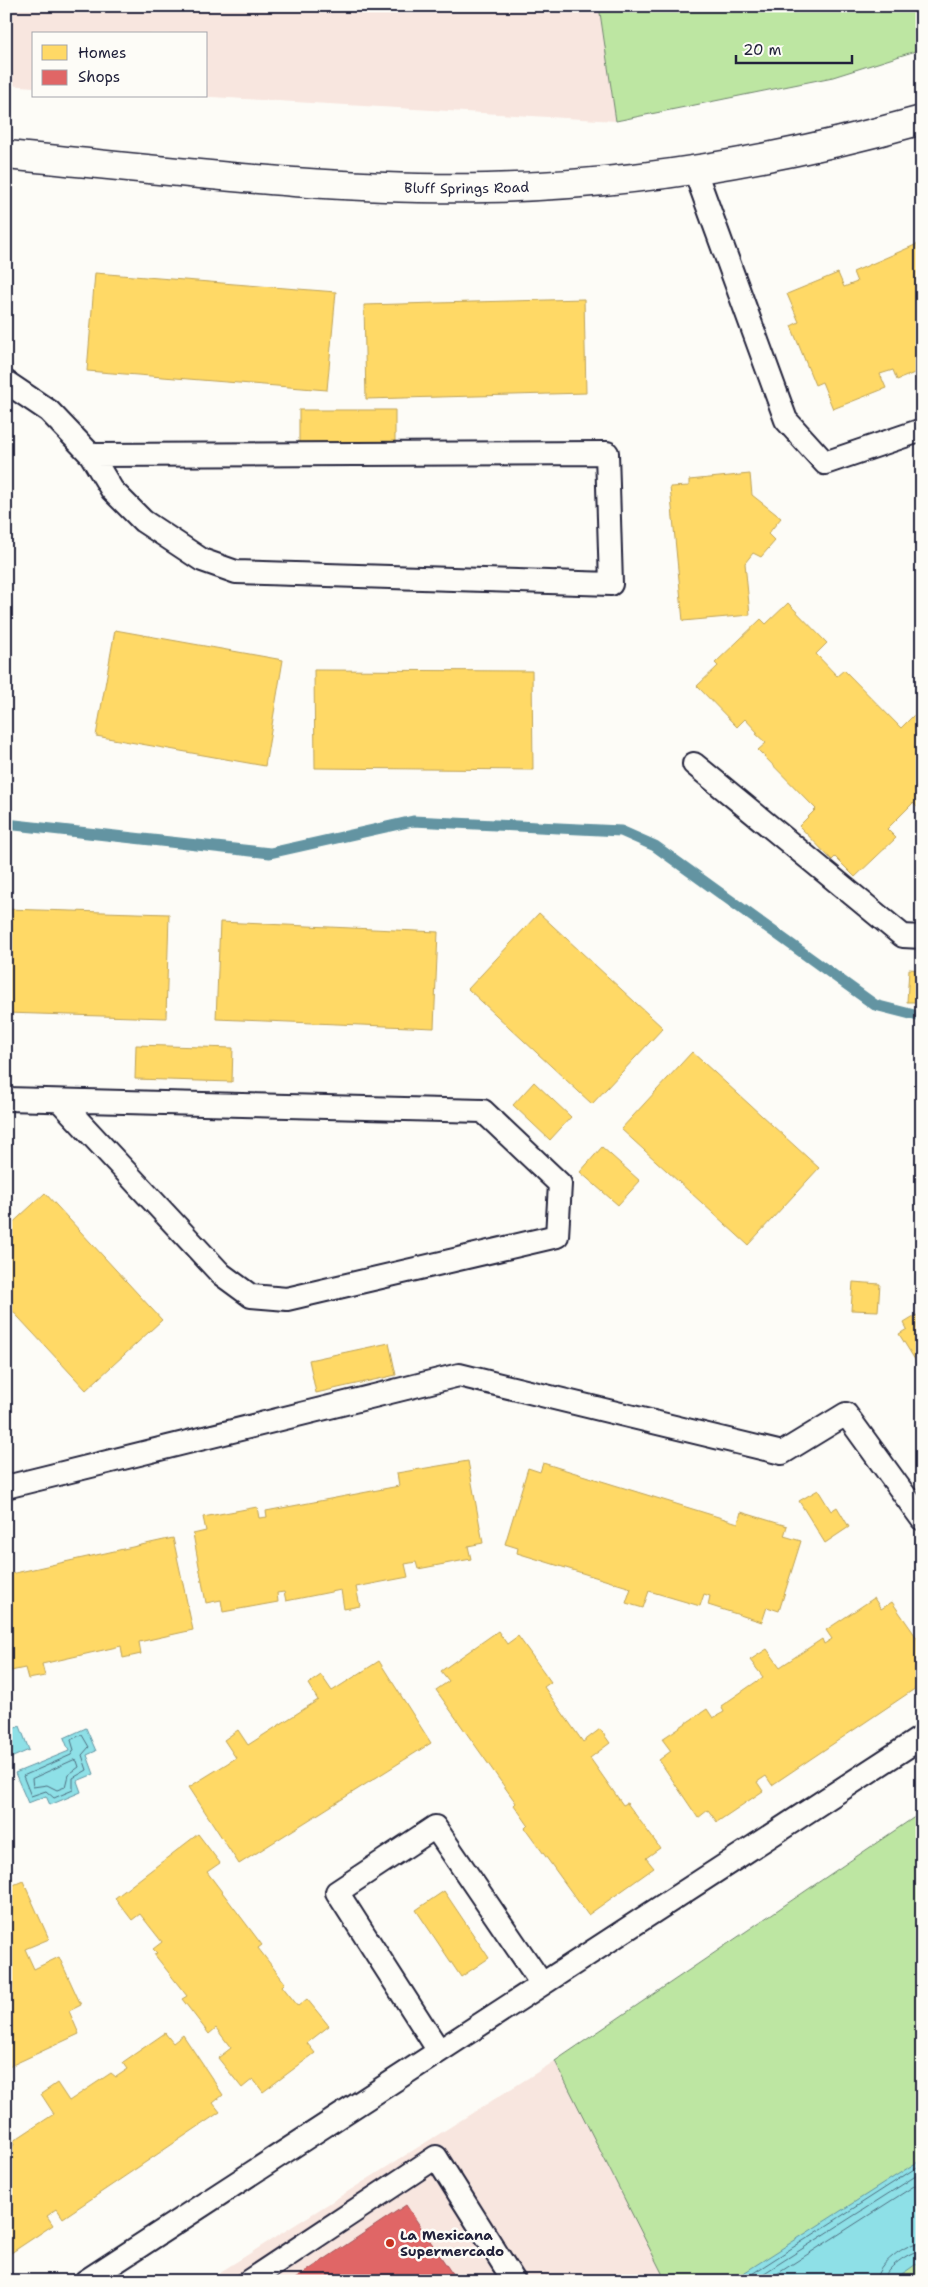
<svg xmlns="http://www.w3.org/2000/svg" width="928" height="2287" font-family="'Shantell Sans',sans-serif">
<style>
.built{fill:#f8e6df}
.green{fill:#bde6a2;stroke:#70846e}
.water{fill:#8ee0e7;stroke:#6394a2}
.homes{fill:#ffd966;stroke:#bda259}
.shops{fill:#e06666;stroke:#a75259}
.lines{fill:none;stroke-linecap:round;stroke-linejoin:round}
.shore{stroke:#4d6e80;stroke-width:1}
.stream{stroke:#6394a2;stroke-width:11}
.service-casing{stroke:#22223b;stroke-width:26}
.minor-casing{stroke:#22223b;stroke-width:31}
.service{stroke:#fdfcf7;stroke-width:22}
.minor{stroke:#fdfcf7;stroke-width:28}
.poi-dot{fill:#c8321e;stroke:#fdfcf7;stroke-width:2}
.labels{text-anchor:middle;stroke-width:5;stroke-linejoin:round;paint-order:stroke}
.street-label{font-size:14px;fill:#22223b;stroke:#fdfcf7}
.poi-label{font-size:14px;font-weight:bold;fill:#22223b;stroke:#fdfcf7;text-anchor:start}
</style>
<rect width="100%" height="100%" fill="#fdfcf7"/>
<filter id="ink" filterUnits="userSpaceOnUse"><feTurbulence type="fractalNoise" baseFrequency=".02" numOctaves="2"/><feDisplacementMap in="SourceGraphic" scale="10" xChannelSelector="R" yChannelSelector="G"/><feConvolveMatrix kernelMatrix="1 2 1 2 8 2 1 2 1" color-interpolation-filters="sRGB"/></filter>
<g filter="url(#ink)">
<path class="built" d="M6 6H599L616 121 194 96H206V34H34V87L6 85Z
M555 2061 666 2281H206Z"/>
<path class="green" d="M599 6H922V49L833 77 616 121Z
M922 1812V2281H666L555 2061Z"/>
<path class="water" d="M20 1726 29 1750 6 1760V1732Z
M86 1728 96 1751 87 1755 94 1774 77 1781 81 1792 50 1805 46 1796 28 1803 15 1773 69 1751 64 1738Z
M922 2159V2260L892 2281H731Z"/>
<path class="homes" d="M922 242V370L897 380 893 370 880 374 886 388 833 409 822 382 815 385 791 326 799 322 787 294 838 273 844 287 857 282 853 272Z
M95 273 336 292 327 390 87 371Z
M584 299 586 393 366 399 364 305Z
M299 410H395V442H299Z
M750 474 752 495 781 518 768 534 775 541 761 557 753 553 745 563 750 615 683 621 670 487 689 486V480Z
M788 603 827 643 816 654 837 676 844 670 901 728 914 715 922 723V812L913 803 887 829 896 838 855 877 835 857 832 860 799 826 816 809 758 750 766 743 756 734 758 733 745 719 737 727 697 686 718 666 715 663 761 619 766 624Z
M115 630 283 660 265 766 96 736Z
M314 670 532 671 533 770 315 768Z
M6 909 169 914 166 1018 6 1013Z
M539 913 663 1028 592 1104 468 989Z
M220 922 438 932 434 1028 216 1019Z
M909 969 922 970V1002H907Z
M136 1045 233 1048 232 1082 135 1079Z
M692 1052 819 1168 748 1245 621 1129Z
M534 1082 571 1117 550 1140 513 1105Z
M602 1147 640 1181 618 1205 580 1172Z
M45 1193 162 1320 86 1390 6 1304V1229Z
M853 1282 880 1284 878 1311 851 1310Z
M922 1312V1371L899 1334 907 1329 904 1323Z
M389 1343 396 1375 316 1393 309 1360Z
M468 1461 483 1543 468 1546 471 1559 418 1569 416 1562 405 1564 408 1577 356 1587 360 1606 344 1609 341 1590 286 1601 284 1592 277 1593 278 1602 223 1612 221 1600 206 1603 193 1534 206 1531 203 1517 257 1507 259 1518 267 1517 266 1511 399 1486 397 1473Z
M543 1463 738 1523 741 1512 787 1526 784 1536 801 1541 779 1611 767 1607 762 1622 708 1605 710 1596 704 1594 700 1606 649 1591 643 1608 626 1603 631 1588 517 1553 518 1548 505 1544 528 1468 540 1472Z
M818 1490 831 1511 837 1507 849 1527 825 1543 799 1501Z
M173 1538 193 1630 139 1642 141 1654 123 1658 121 1646 42 1664 45 1676 28 1679 25 1668 6 1672V1575Z
M874 1598 881 1609 892 1602 922 1645V1666L920 1667 922 1670V1684L772 1785 766 1776 757 1782 763 1791 717 1822 708 1810 698 1818 659 1760 671 1751 662 1739 707 1709 713 1718 724 1712 721 1706 763 1677 750 1660 767 1649 780 1667 822 1639 824 1644 832 1639 826 1630Z
M498 1631 507 1644 518 1636 551 1682 544 1687 583 1742 600 1729 610 1743 590 1758 623 1805 627 1803 660 1848 646 1858 654 1868 588 1915 525 1828 528 1825 514 1805 516 1803 436 1690 449 1681 441 1671Z
M379 1661 431 1743 239 1864 189 1787 236 1758 224 1740 238 1730 248 1745 318 1700 308 1684 321 1675 332 1691Z
M198 1834 220 1863 207 1872 262 1945 258 1948 285 1983 282 1986 298 2006 307 1999 329 2026 307 2043 315 2053 263 2092 253 2079 242 2088 218 2058 231 2048 216 2028 209 2034 182 1999 187 1996 154 1954 157 1953 153 1949 162 1942 140 1914 132 1920 115 1898Z
M23 1881 49 1939 25 1949 34 1969 59 1957 81 2005 69 2011 79 2034 6 2068V1888Z
M444 1891 489 1958 461 1977 416 1910Z
M165 2033 173 2043 183 2035 223 2095 213 2103 220 2112 63 2218 57 2209 47 2216 53 2225 8 2255 6 2253V2150L14 2145 13 2141 54 2114 41 2094 57 2083 69 2101 111 2073 116 2077 128 2069 123 2062Z"/>
<path class="shops" d="M406 2205 457 2281H292Z"/>
<g class="lines">
<path class="shore" d="M82 1735 89 1747 82 1755 87 1770 73 1778V1790L54 1798 46 1791 31 1796 23 1776 71 1755 74 1750 71 1740Z
M74 1760 77 1761 79 1767 68 1775 65 1787 57 1790 47 1785 33 1787 32 1779Z
M741 2281 922 2164
M752 2281 922 2172
M766 2281 922 2181
M876 2281C876 2265 906 2243 922 2242
M883 2281C884 2269 910 2251 922 2250"/>
<path class="stream" d="M6 824 270 853 413 821 621 831 655 846 875 1005 922 1017"/>
<g class="service-casing">
<path id="service" d="M695 171 786 420 825 463 922 430
M6 382 49 411 91 455 112 490 143 521 202 560 236 572 611 584 607 453 91 455
M694 764 903 936 922 937
M6 1099 483 1111 560 1184 557 1236 287 1299 251 1296 221 1274 60 1101
M6 1487 459 1375 782 1453 846 1414 922 1519
M439 2051 337 1892 435 1827 542 1984
M86 2281 922 1737
M249 2281 436 2157 514 2281"/>
</g>
<g class="minor-casing">
<g id="minor">
<path id="s1" d="M6 155C166 170 327 191 487 188 635 185 780 160 922 120"/>
</g>
</g>
<use href="#service" class="service"/>
<use href="#minor" class="minor"/>
</g>
</g>
<circle class="poi-dot" cx="390" cy="2243" r="5"/>
<g class="labels">
<g class="street-label">
<text dy="5" stroke="none"><textPath href="#s1" startOffset="462">Bluff Springs Road</textPath></text>
</g>
<g class="poi-label">
<text x="400" y="2240">La Mexicana<tspan x="400" dy="16">Supermercado</tspan></text>
</g>
</g>
<rect width="928" height="2287" fill="none" stroke="#fdfcf7" stroke-width="25"/>
<rect x="12" y="12" width="903" height="2262" fill="none" stroke="#22223b" stroke-width="2" filter="url(#ink)"/>
<rect x="32" y="32" width="175" height="65" fill="#fdfcf7" stroke="#a5a5ac"/>
<rect x="42" y="45" width="25" height="15" fill="#ffd966" stroke="#a5a5ac"/>
<text x="78" y="58" font-size="15" fill="#22223b">Homes</text>
<rect x="42" y="70" width="25" height="15" fill="#e06666" stroke="#a5a5ac"/>
<text x="78" y="82" font-size="15" fill="#22223b">Shops</text>
<path d="M736 55v8h116v-8" fill="none" stroke="#22223b" stroke-width="2.5"/>
<text x="743" y="55" font-size="15" fill="#22223b" stroke="#fdfcf7" stroke-width="4" paint-order="stroke">20 m</text>
</svg>
